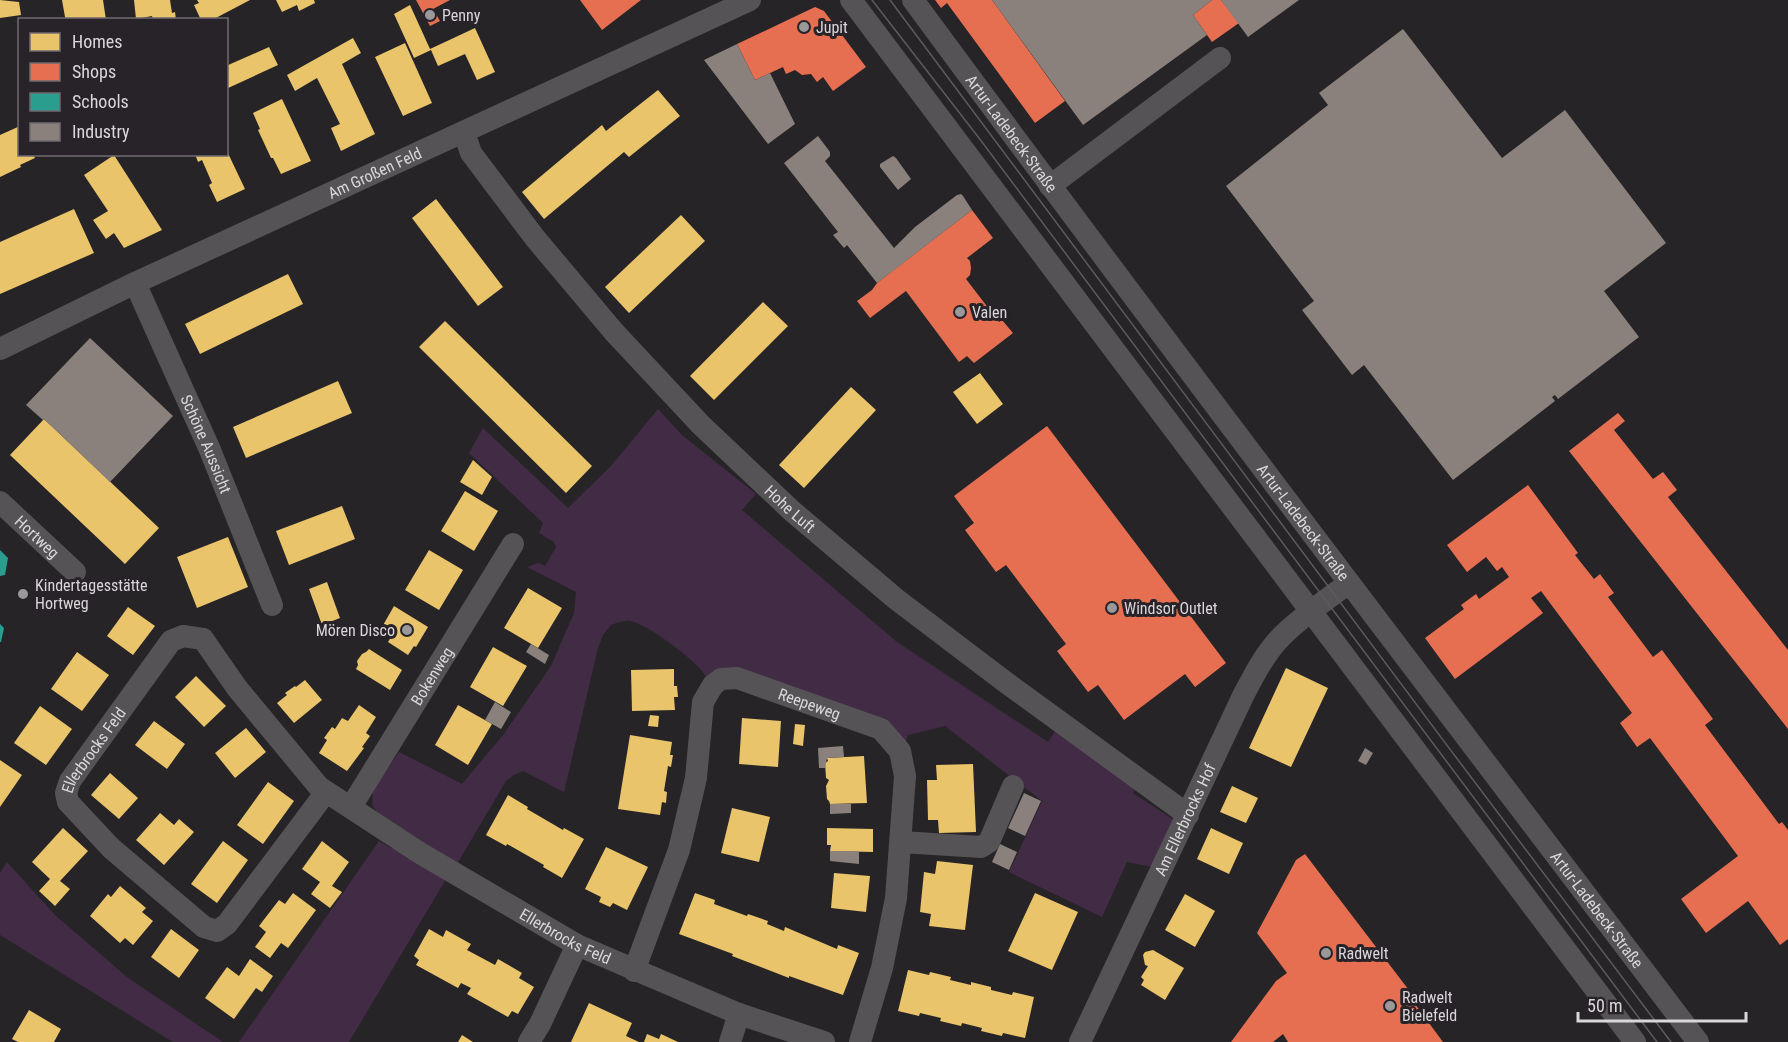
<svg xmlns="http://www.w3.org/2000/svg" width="1788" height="1042" font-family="'Roboto Condensed',sans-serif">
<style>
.green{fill:#422b45}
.homes{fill:#e9c46a}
.shops{fill:#e76f51}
.schools{fill:#2a9d8f}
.industry{fill:#8a817c}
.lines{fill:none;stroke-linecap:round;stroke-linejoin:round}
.minor{stroke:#555355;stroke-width:22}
.tram{stroke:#5d5b5d;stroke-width:1.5}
.poi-dot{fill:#9b989b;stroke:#272328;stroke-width:2}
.labels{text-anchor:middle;stroke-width:6;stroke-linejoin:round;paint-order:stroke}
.poi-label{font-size:16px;fill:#dad7da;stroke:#272328;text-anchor:start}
.street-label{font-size:16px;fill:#dad7da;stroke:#272328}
</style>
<rect width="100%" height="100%" fill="#262427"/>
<path class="green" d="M658 409 682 435 756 494 742 510 897 642 1048 742 1057 728 1138 783 1133 793 1174 820 1152 867 1127 862 1102 917 1009 872 1042 801 945 726 908 735 904 745 706 677C701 663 644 622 630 621 624 620 617 623 611 625L603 635 598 648 564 792 523 771 514 775 506 781 457 864 377 812 372 805 373 790 399 752 462 784 503 735 551 666 574 613 576 592 527 567 538 563 545 566 556 547 554 542 539 533 543 523 469 453 483 428 568 508 611 466Z
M379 841 391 848 398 847 444 875 445 881 349 1042H239Z
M7 862 55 915 127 977 223 1042H173L0 935V873Z"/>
<path class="homes" d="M0 0 19 2 21 15 0 18Z
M62 0H103L106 20H67L65 17Z
M134 0H170L172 13 175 12 176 20H153L152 16 136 19Z
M197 0H250L212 20H201L194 5 199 3Z
M276 0H314L315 3 299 11 297 5 282 12Z
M410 5 430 49 475 28 495 72 477 80 465 54 438 66 431 50 414 58 394 14Z
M353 38 361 53 342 64 375 134 341 151 331 128 340 124 317 78 295 91 287 75Z
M405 43 432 103 403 116 375 57Z
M269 47 278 65 226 89V66Z
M658 90 680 116 629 157 624 152 544 219 522 192 602 125 606 131Z
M282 99 311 161 281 174 273 158H271L258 130 260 129 253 113Z
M20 126V154H33L35 158 20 165 21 167 0 177V135Z
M226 149 245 189 217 202 209 185 212 183 202 160 198 162 195 154H226Z
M114 155 162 230 124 248 114 233 106 239 93 220 108 211 84 175Z
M436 199 503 287 478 306 412 218Z
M74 209 94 253 0 294V242Z
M681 215 705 241 629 313 605 287Z
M288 274 303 304 200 354 185 324Z
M763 302 788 326 714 400 690 376Z
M445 321 592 466 566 493 419 347Z
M980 373 1003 404 977 424 953 392Z
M338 381 352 413 246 458 233 427Z
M851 387 876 410 804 488 779 465Z
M44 419 159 528 125 564 10 455Z
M473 460 492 477 482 495 460 482Z
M465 491 498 511 474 551 441 531Z
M342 506 355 539 289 565 276 531Z
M228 537 248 587 197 608 177 557Z
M429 550 463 570 439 610 405 590Z
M327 582 340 618 322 625 309 589Z
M528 588 562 608 538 648 504 628Z
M394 606 428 627 416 647 414 646 408 655 388 642 393 634 382 627Z
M128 607 155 626 133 655 107 636Z
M493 647 527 666 503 706 470 687Z
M369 649 402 670 390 690 356 669 358 665 357 661 362 654 366 652Z
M77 652 109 675 82 711 51 689Z
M1286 668 1328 688 1291 767 1249 748Z
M674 669V686H677L678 697H674L675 710 632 711 631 670Z
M196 676 226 706 204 727 175 697Z
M305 680 322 700 294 723 277 703 287 695 285 693 295 686 296 687Z
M359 705 376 717 366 733 370 736 362 747 364 748 347 771 319 753 327 740 324 738 332 727 335 729 342 718 348 721Z
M458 705 492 724 468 765 435 745Z
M40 706 72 729 46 765 14 743Z
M650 715 659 716 658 727 648 726Z
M742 718 781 721 778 767 739 764Z
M154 721 185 744 167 769 135 745Z
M795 724 805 725 803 746 793 744Z
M246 728 266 752 235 778 215 753Z
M630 735 672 742 670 755H673L671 767 668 766 664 791 667 792 666 803 662 802 660 815 618 809Z
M864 756 867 803 830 804 829 801 827 799 826 786 829 780 826 778 825 763 828 761 827 758Z
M0 760 22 775 0 807Z
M973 764 976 832 939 833 938 820H928L927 780H937L936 765Z
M110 773 138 798 119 819 91 795Z
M268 782 294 801 263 844 237 825Z
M1232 786 1258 798 1246 823 1220 812Z
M508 795 528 807 527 809 563 830 564 828 584 839 562 878 543 867 544 865 507 844 506 846 486 835Z
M732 808 770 817 759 862 721 853Z
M160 813 174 825 179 819 194 832 164 865 136 840Z
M63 828 88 851 60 881 70 889 55 906 39 891 50 879 32 862Z
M827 828 873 829V852L830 851 831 845H827Z
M1211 828 1243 843 1229 874 1197 859Z
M223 841 248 860 217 903 191 884Z
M322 841 349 862 332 886 342 892 330 908 311 894 320 882 302 869Z
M606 847 648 867 627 910 613 903 610 907 599 902 601 897 585 889Z
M937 861 973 865 965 930 929 926 931 914 920 912 924 872 935 874Z
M834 873 870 876 866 912 831 908Z
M120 886 146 908 142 912 153 921 133 945 125 938 120 943 90 916 108 894 111 897Z
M293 893 316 910 288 948 281 943 270 958 255 947 266 932 259 926 279 900 285 904Z
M695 893 715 900 714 904 747 916 748 914 768 921 767 924 784 931 785 927 837 949 838 945 859 953 843 995 789 976V978L732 956 733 954 679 934Z
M1035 893 1078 912 1052 970 1008 951Z
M1185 894 1215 911 1195 947 1165 930Z
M171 929 199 950 179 978 151 957Z
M429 929 443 937 446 930 471 944 467 950 495 965 498 959 522 973 519 978 534 987 518 1014 512 1011 508 1017 467 994 471 988 461 983 458 988 416 965 419 960 414 956Z
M1153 950 1184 968 1165 1000 1141 985 1144 980 1141 977 1148 966 1145 965 1143 955 1145 952Z
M250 959 273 976 262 992 256 988 234 1019 205 998 227 967 239 976Z
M908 970 929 975 930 972 951 977 950 980 971 985V982L991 987V990L1012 995 1013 992 1034 997 1025 1038 1003 1033 1002 1036 981 1031 982 1028 962 1023 961 1026 940 1021 941 1018 920 1013 919 1016 898 1011Z
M589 1003 632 1023 626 1036 639 1042H571Z
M29 1010 61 1029 54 1042H18L12 1039Z
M647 1034 659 1039 661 1034 678 1042H644Z
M462 1035 473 1042H458Z"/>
<path class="shops" d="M416 0H450L433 9 440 21 430 26Z
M580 0H641L602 30Z
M935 0H992L1065 101 1035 123 947 3 941 8Z
M1212 0H1221L1239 23 1212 42 1193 15Z
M815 7 824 11 866 67 833 91 823 77 817 82 811 74 802 75 795 70 786 74 783 67 755 80 737 44Z
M972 210 993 238 967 258 970 261 971 268 970 275 966 279 999 322 1002 320 1013 333 974 363 967 356 959 362 906 291 870 318 857 301 872 290 877 283 891 272Z
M1618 413 1625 421 1614 430 1653 479 1663 472 1677 490 1668 497 1788 650V729L1569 451Z
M1047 426 1226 663 1195 687 1185 674 1124 720 1098 685 1088 692 1057 651 1066 644 1006 565 996 572 965 530 974 523 954 496Z
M1528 485 1578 553 1575 555 1594 579 1600 574 1614 593 1608 597 1653 657 1662 650 1713 719 1705 725 1779 824 1782 822 1788 830V939L1780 945 1748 901 1706 933 1681 899 1738 856 1650 738 1637 747 1620 723 1632 713 1541 591 1531 598 1543 613 1455 679 1425 638 1464 609 1461 605 1476 594 1479 599 1509 577 1502 567 1497 571 1486 557 1467 572 1447 545Z
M1305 854 1418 1002 1415 1004 1443 1042H1288L1283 1034 1273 1042H1231L1276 981 1287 973 1257 933 1296 860Z"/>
<path class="schools" d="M0 550 8 558 5 575 0 576Z
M0 624 4 628 1 642H0Z"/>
<path class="industry" d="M992 0H1212L1193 15 1207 35 1083 125Z
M1221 0H1299L1248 37Z
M1403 29 1502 158 1565 110 1666 243 1604 291 1639 337 1558 399 1555 395 1552 397 1555 401 1453 480 1364 365 1352 375 1302 310 1314 301 1226 186 1328 105 1319 93Z
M737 44 755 80 770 73 795 124 768 144 704 60Z
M818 136 830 152V156L825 161 894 248 915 227 957 195 961 194 963 196 972 210 877 283 847 245 844 248 833 235 838 232 784 163Z
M893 156 896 158 911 179 898 190 880 167V164Z
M90 338 173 416 110 482 44 419 43 420 26 405Z
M531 644 549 655 545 664 526 652Z
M495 702 511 712 501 729 485 720Z
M843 746 844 757 827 758 825 768H819L818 748Z
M1365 748 1373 753 1366 765 1358 761Z
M1024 793 1041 801 1025 836 1008 828Z
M830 804H851V813L830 814Z
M1000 844 1017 852 1009 870 992 862Z
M830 851H859V864L830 861Z"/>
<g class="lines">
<g class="minor">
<path d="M851 0 1635 1042"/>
<path id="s1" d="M913 0C1171 350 1435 696 1698 1042"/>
<path id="s2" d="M464 132 471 153 535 238 614 332 701 425 792 511 896 599 1004 681 1188 815"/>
<path d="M1050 186 1220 58"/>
<path id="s3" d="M135 283 210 450 272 605"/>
<path id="s4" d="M0 349 135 283 750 0"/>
<path id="s5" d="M0 502 75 572"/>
<path id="s6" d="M326 792 227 924 217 931 204 927 111 848 68 802 66 793 70 781 171 641 183 636 203 639 237 688 319 787 420 853 577 945 739 1014 824 1042"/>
<path id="s7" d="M351 807 513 544"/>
<path d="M901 842 981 847 989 842 1013 786"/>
<path id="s8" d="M634 971 679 850 696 778 703 702 713 685 721 679 737 678 881 729 900 751 905 776 896 898 882 968 860 1042"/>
<path d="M529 1042 540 1024 577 945"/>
<path d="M730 1042 739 1014"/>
<path id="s9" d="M1080 1042 1243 696C1254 675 1265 653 1282 636 1302 616 1326 600 1349 583"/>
</g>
<path class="tram" d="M872 0 979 138 1657 1042
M890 0C1149 349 1409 696 1671 1042"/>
</g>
<g class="poi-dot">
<circle cx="430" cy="15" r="6"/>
<circle cx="804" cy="27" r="6"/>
<circle cx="960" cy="312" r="6"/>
<circle cx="23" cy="594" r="6"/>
<circle cx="1112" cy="608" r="6"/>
<circle cx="407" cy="630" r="6"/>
<circle cx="1326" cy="953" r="6"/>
<circle cx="1390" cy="1006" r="6"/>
</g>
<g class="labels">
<g class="poi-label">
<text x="442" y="21">Penny</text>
<text x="816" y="33">Jupit</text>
<text x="972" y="318">Valen</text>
<text x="35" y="591">Kindertagesstätte<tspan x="35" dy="18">Hortweg</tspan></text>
<text x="1124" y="614">Windsor Outlet</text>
<text x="395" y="636" text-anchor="end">Mören Disco</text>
<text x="1338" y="959">Radwelt</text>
<text x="1402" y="1003">Radwelt<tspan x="1402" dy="18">Bielefeld</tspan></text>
</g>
<g class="street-label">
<text dy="6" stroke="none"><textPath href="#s1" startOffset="166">Artur-Ladebeck-Straße</textPath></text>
<text dy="6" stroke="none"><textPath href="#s4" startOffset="414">Am Großen Feld</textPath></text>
<text dy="6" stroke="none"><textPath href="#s3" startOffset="176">Schöne Aussicht</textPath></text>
<text dy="6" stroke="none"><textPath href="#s2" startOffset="501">Hohe Luft</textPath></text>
<text dy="6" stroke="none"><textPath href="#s1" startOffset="652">Artur-Ladebeck-Straße</textPath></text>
<text dy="6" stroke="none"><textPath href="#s5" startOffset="51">Hortweg</textPath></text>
<text dy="6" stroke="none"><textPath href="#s7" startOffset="154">Bokenweg</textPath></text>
<text dy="6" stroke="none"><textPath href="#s8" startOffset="402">Reepeweg</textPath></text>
<text dy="6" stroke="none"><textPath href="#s6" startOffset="436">Ellerbrocks Feld</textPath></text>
<text dy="6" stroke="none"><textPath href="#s9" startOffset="246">Am Ellerbrocks Hof</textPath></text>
<text dy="6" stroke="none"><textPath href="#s1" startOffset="1138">Artur-Ladebeck-Straße</textPath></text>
<text dy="6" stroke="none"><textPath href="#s6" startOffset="1080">Ellerbrocks Feld</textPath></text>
</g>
</g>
<rect x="18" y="18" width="210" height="138" fill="#272328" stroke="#6f6b6f" stroke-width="1.5"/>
<rect x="30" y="33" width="30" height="18" fill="#e9c46a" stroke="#6f6b6f" stroke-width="1.5"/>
<text x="72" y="48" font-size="18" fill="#dad7da">Homes</text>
<rect x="30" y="63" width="30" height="18" fill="#e76f51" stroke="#6f6b6f" stroke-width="1.5"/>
<text x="72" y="78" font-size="18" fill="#dad7da">Shops</text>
<rect x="30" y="93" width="30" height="18" fill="#2a9d8f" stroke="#6f6b6f" stroke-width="1.5"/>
<text x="72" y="108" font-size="18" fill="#dad7da">Schools</text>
<rect x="30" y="123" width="30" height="18" fill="#8a817c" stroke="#6f6b6f" stroke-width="1.5"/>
<text x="72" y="138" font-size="18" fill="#dad7da">Industry</text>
<path d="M1578 1012v9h168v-9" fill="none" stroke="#dad7da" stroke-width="3"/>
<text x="1587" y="1012" font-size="18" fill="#dad7da" stroke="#272328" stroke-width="4.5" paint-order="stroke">50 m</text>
</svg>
